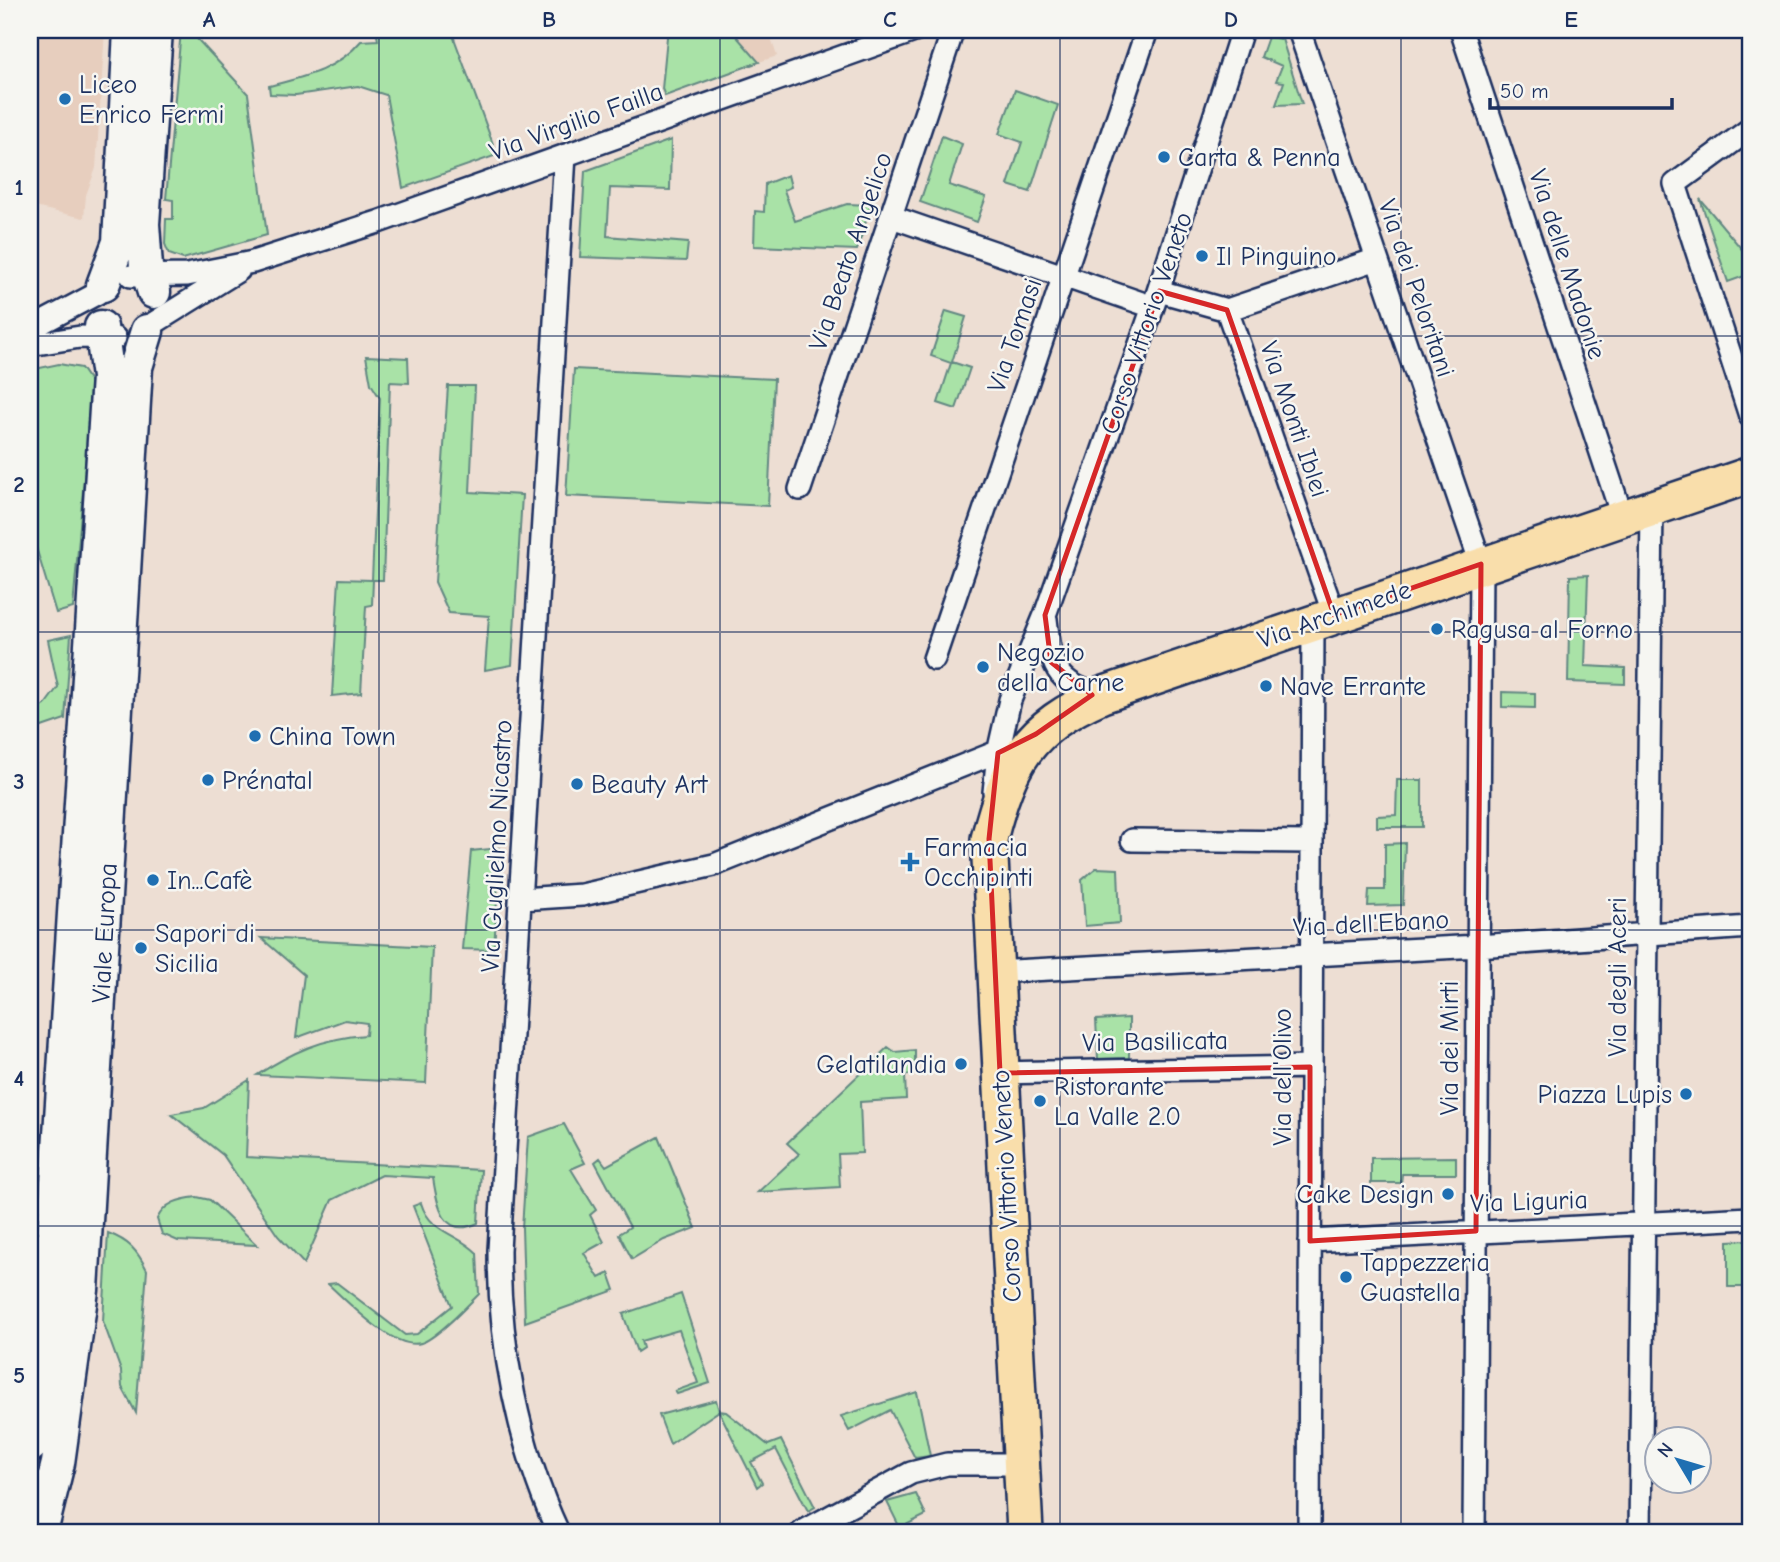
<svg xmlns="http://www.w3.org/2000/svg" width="1780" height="1562" font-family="'Comic Neue',sans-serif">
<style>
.built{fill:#e7cebe}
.green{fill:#a9e2a7;stroke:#628882;stroke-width:2}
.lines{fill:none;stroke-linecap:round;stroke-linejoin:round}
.street-casing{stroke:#1b2f5e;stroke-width:26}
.secondary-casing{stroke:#1b2f5e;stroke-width:37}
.primary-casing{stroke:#1b2f5e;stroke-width:40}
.street{stroke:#f6f6f2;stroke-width:21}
.secondary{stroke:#f6f6f2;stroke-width:32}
.primary{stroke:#f9deab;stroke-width:35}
.marked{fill:none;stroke:#d62828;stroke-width:5;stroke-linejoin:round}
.grid{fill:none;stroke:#1b2f5e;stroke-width:2;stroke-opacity:0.55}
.poi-dot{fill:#1f6fb2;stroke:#f6f6f2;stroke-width:2.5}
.labels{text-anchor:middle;stroke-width:5;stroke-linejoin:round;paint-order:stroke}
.poi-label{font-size:26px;fill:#1b2f5e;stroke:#f6f6f2;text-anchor:start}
.street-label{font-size:26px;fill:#1b2f5e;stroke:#f6f6f2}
.neatline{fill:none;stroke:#1b2f5e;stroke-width:2.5}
.grid-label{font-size:23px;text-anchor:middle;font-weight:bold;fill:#1b2f5e}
</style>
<rect width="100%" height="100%" fill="#edded3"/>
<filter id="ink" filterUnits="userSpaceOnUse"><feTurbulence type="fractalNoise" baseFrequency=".0143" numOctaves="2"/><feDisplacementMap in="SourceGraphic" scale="14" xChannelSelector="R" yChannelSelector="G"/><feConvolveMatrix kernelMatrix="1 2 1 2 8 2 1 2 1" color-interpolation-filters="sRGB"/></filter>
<g filter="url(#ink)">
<path class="built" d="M30 30H105L96 168 86 195 84 218 30 206Z
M731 30H806L772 41 777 56 759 62Z"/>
<path class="green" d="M181 30H189L248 94 267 235 183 259 169 254 165 244 166 219H173V200L166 199Z
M376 30H451L497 155 403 188 386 95 358 86 296 95 270 94 269 86C304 77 337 70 361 41L378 40Z
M664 30H731L759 62 665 96 662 89 667 37Z
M1268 37 1282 39 1302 104 1276 105 1284 82 1276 81 1282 66 1261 57Z
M1015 90 1058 105 1030 192 1008 185 1022 142 999 134Z
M942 136 962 144 949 185 986 197 977 222 920 202Z
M671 140 670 190 610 188 607 236 688 243 686 261 580 257 585 171Z
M788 175 791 187 784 190 795 221 847 204 871 205 857 250 754 246 755 211 764 212 765 184Z
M1700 199 1750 259V274L1728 282Z
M946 311 966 317 952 362 970 368 956 409 938 403 951 363 931 356Z
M366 356 408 358 409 383 390 382 383 580H373L372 605 366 606 361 693 332 696 339 579 372 580 380 398 371 384Z
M59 364 81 368 92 384 73 608 56 613 35 544 30 543V370Z
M574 369 774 379 768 506 566 496Z
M448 386H475L470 492 522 495 512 665 485 670 489 616 449 613 435 582Z
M1588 575 1585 666 1625 668V684L1568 682 1570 576Z
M71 635 65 719 30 731V710L44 706 58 687 48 640Z
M1502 692 1535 693V708L1502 707Z
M1397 780H1422V827H1377V816L1396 815Z
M1405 843 1403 905 1368 906 1369 890H1385V844Z
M500 848 494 950 462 949 471 851Z
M1096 868 1118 869 1120 923 1085 926 1082 880Z
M261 938 432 947 426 1083 257 1075C292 1052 323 1038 366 1035L367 1023 345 1020 296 1038 304 975Z
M1129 1018V1058L1098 1059 1096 1020Z
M888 1047 895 1052 915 1050V1074L905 1075 906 1099 860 1102 862 1153 838 1154 840 1187 758 1192 799 1154 787 1143Z
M249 1080 246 1157 481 1170 478 1223C442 1240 437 1203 433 1178L382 1175 332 1200 304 1264 278 1236 223 1155 171 1114 204 1108Z
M564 1124 585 1163 571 1169 596 1210 590 1215 604 1242 584 1253 599 1278 609 1273 615 1290 525 1322 522 1228 528 1137Z
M659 1137 696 1228 664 1240 632 1259 619 1234 630 1227 595 1162 600 1158 606 1166Z
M1456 1157V1174H1402L1401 1183H1371V1158Z
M197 1197 210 1200 257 1245 178 1241 162 1234 157 1219C165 1202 180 1199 197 1197Z
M421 1203C430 1233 458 1233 477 1253L479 1294C467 1306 436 1339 421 1343 394 1351 348 1302 328 1284L337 1283 405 1335 417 1334 452 1306 413 1206Z
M108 1233C129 1241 137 1250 147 1270L136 1413 122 1387 121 1371 103 1321Z
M1747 1240V1260H1750V1298H1744V1287H1728V1241Z
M681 1294 710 1383 677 1394 675 1391 698 1383 679 1330 641 1341 643 1348 637 1352 623 1314Z
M917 1392 930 1456 915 1458 890 1410 849 1431 841 1416Z
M716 1400 719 1411 726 1412 768 1445 781 1440 815 1507 808 1511 776 1449 751 1462 762 1483 757 1487 719 1411 670 1444 659 1415Z
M916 1494 926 1515 900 1528 887 1502Z"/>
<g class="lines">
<g class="street-casing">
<path id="street" d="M1299 30 1481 564 1474 1532
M1461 30 1622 516
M1750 129 1675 184 1750 416
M892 217 1153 307
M131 276 187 275 253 262 378 222 917 30
M1159 291 1227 310 1334 615
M1227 310 1377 259
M154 323 239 270
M30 329 98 293
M30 345 80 337 115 338
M800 489 953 30
M1046 619C1051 662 1053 685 1102 695
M934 659 1147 30
M994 792 998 753 1010 700 1045 615 1153 307 1242 30
M1132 840 1310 842
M521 899 582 895 714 865 1007 748
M995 972 1478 946 1750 927
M1000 1073 1310 1067
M1310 1241 1750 1218
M558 1532C518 1445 499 1345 499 1250L565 155
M802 1532 911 1473 947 1464H1020
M1309 1532 1313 622
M1640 1532 1652 506"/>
</g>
<g class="secondary-casing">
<path id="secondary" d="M103 285 119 242 130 30
M154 292 146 267 143 224 156 30
M30 1446 46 1355 108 377 101 327
M41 1532 58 1463 82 1290 136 367 147 331"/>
</g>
<g class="primary-casing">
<path id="primary" d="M1025 1532 989 839C1009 762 1027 728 1102 695L1750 475"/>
</g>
<use href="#street" class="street"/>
<use href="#secondary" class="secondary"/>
<use href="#primary" class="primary"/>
</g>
</g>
<path class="marked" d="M1159 291 1227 310 1334 615 1481 564 1476 1231 1310 1241V1067L1000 1073 989 839 998 753 1036 734 1092 695 1051 662 1045 615Z"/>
<path class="grid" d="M379 30V1532M720 30V1532M1060 30V1532M1401 30V1532M30 336H1750M30 632H1750M30 930H1750M30 1226H1750"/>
<g class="poi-dot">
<circle cx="65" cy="99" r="7"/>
<circle cx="1164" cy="157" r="7"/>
<circle cx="1202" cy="256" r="7"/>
<circle cx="1437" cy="629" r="7"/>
<circle cx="983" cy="667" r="7"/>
<circle cx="1266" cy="686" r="7"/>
<circle cx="255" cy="736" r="7"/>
<circle cx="208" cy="780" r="7"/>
<circle cx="577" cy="784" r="7"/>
<path d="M906.5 851.5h7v7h7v7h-7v7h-7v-7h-7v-7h7z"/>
<circle cx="153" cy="880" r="7"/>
<circle cx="141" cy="948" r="7"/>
<circle cx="961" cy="1064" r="7"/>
<circle cx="1686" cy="1094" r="7"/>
<circle cx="1040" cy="1101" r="7"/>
<circle cx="1448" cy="1194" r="7"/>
<circle cx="1346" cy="1277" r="7"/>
</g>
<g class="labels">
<g class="poi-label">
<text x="79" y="93">Liceo<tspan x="79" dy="30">Enrico Fermi</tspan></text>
<text x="1178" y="166">Carta &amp; Penna</text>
<text x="1216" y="265">Il Pinguino</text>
<text x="1451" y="638">Ragusa al Forno</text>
<text x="997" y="661">Negozio<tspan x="997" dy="30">della Carne</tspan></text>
<text x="1280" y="695">Nave Errante</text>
<text x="269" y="745">China Town</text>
<text x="222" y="789">Prénatal</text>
<text x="591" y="793">Beauty Art</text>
<text x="924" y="856">Farmacia<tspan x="924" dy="30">Occhipinti</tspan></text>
<text x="167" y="889">In...Cafè</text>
<text x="155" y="942">Sapori di<tspan x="155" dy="30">Sicilia</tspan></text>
<text x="947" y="1073" text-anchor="end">Gelatilandia</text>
<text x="1054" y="1095">Ristorante<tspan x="1054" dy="30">La Valle 2.0</tspan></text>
<text x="1672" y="1103" text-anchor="end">Piazza Lupis</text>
<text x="1434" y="1203" text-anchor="end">Cake Design</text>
<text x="1360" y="1271">Tappezzeria<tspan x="1360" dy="30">Guastella</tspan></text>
</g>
<g class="street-label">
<text transform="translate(576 121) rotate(-20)" y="9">Via Virgilio Failla</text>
<text transform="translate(850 251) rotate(-71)" y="9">Via Beato Angelico</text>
<text transform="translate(1568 264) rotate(72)" y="9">Via delle Madonie</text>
<text transform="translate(1417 288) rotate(71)" y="9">Via dei Peloritani</text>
<text transform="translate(1146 323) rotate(-71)" y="9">Corso Vittorio Veneto</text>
<text transform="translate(1014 335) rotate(-71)" y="9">Via Tomasi</text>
<text transform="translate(1295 419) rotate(71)" y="9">Via Monti Iblei</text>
<text transform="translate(1334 614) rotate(-19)" y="9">Via Archimede</text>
<text transform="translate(496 846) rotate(-87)" y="9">Via Guglielmo Nicastro</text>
<text transform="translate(1371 923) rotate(-3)" y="9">Via dell'Ebano</text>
<text transform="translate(104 933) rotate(-87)" y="9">Viale Europa</text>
<text transform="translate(1617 977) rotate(-90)" y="9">Via degli Aceri</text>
<text transform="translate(1155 1041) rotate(-1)" y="9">Via Basilicata</text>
<text transform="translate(1449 1048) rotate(-90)" y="9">Via dei Mirti</text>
<text transform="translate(1282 1077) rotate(-90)" y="9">Via dell'Olivo</text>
<text transform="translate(1006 1186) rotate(-93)" y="9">Corso Vittorio Veneto</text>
<text transform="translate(1529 1201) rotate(-2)" y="9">Via Liguria</text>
</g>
</g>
<rect width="1780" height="1562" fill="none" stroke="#f6f6f2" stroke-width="77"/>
<g transform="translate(1678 1460) rotate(308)"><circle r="33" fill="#f6f6f2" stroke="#9ea6b7" stroke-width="2"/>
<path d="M0-5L12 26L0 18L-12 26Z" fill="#1f6fb2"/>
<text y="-10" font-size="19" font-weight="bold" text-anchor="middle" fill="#1b2f5e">N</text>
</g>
<path d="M1490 98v10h182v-10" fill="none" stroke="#1b2f5e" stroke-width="3.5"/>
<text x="1500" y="98" font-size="21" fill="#1b2f5e" stroke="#f6f6f2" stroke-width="5" paint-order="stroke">50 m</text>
<rect x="38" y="38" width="1704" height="1486" class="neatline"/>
<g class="grid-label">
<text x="209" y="27">A</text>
<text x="549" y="27">B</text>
<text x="890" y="27">C</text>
<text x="1231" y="27">D</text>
<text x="1571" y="27">E</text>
<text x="19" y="195">1</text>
<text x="19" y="492">2</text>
<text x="19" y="789">3</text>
<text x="19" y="1086">4</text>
<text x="19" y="1383">5</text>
</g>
</svg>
